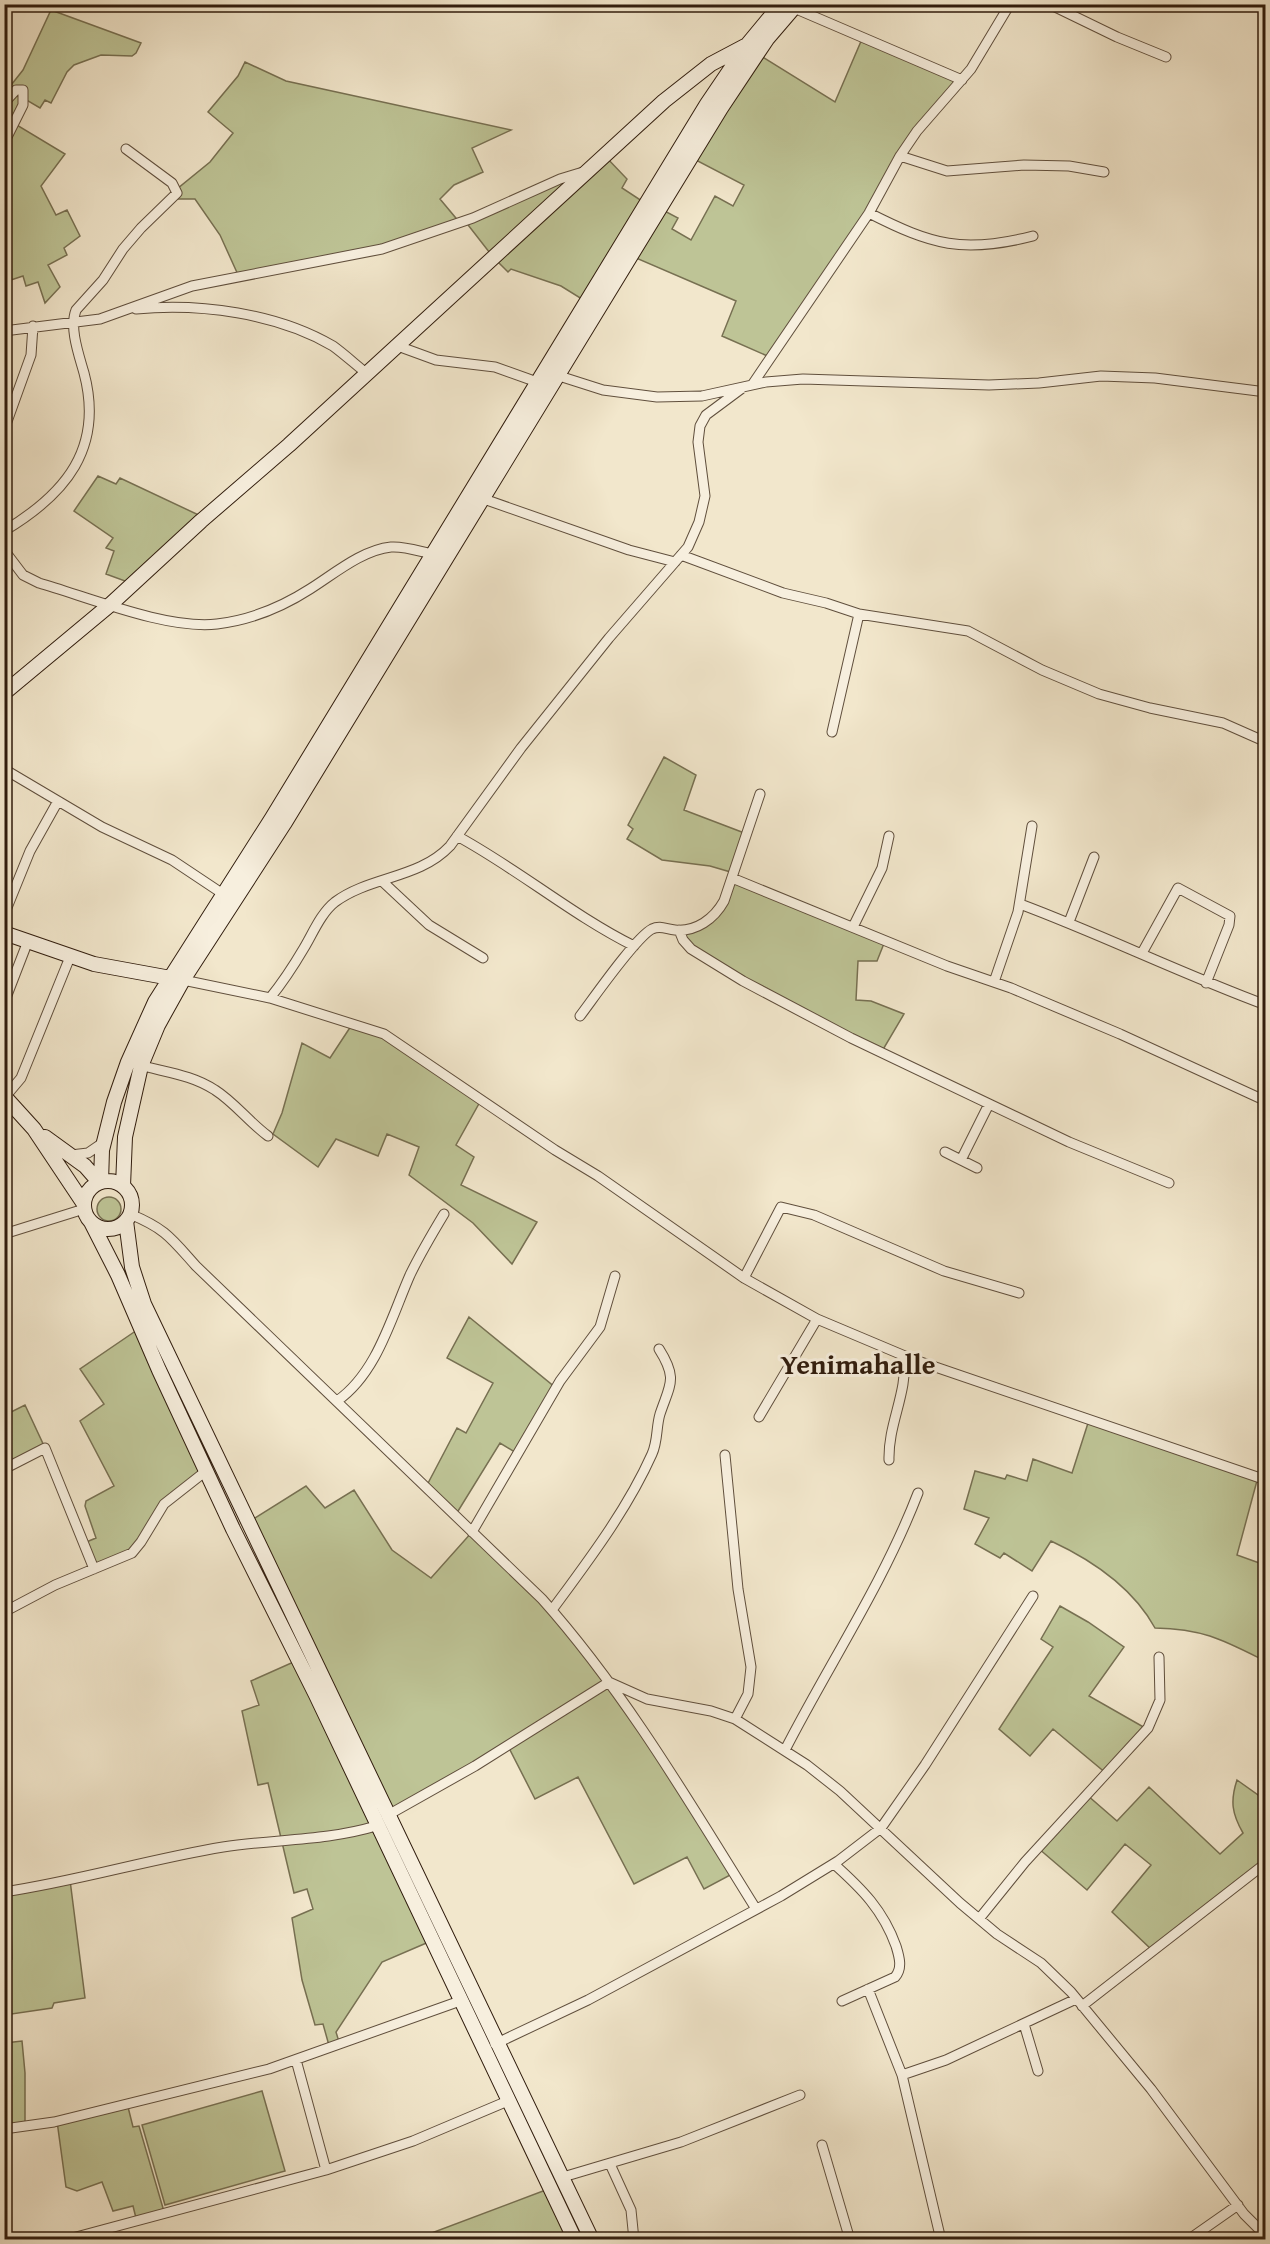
<svg xmlns="http://www.w3.org/2000/svg" width="1270" height="2244" font-family="'Gentium Book Plus',serif">
<style>
.green{fill:#bec496;stroke:#777052;stroke-width:1.5}
.lines{fill:none;stroke-linecap:round;stroke-linejoin:round}
.street-casing{stroke:#604f3d;stroke-width:11}
.secondary-casing{stroke:#301c0d;stroke-width:16}
.street{stroke:#f7efde;stroke-width:9}
.secondary{stroke:#f7efde;stroke-width:14}
.labels{text-anchor:middle;stroke-width:6;stroke-linejoin:round;paint-order:stroke}
.district-label{font-size:28px;font-weight:bold;fill:#301c0d;stroke:#f7efde}
</style>
<rect width="100%" height="100%" fill="#f2e7cc"/>
<filter id="stains"><feTurbulence type="fractalNoise" baseFrequency=".00333" numOctaves="4"/><feColorMatrix values="0 0 0 0 .2 0 0 0 0 .09 0 0 0 0 .02 0 0 0 .5 -.17"/></filter>
<radialGradient id="worn" r=".72"><stop offset=".6" stop-color="#630" stop-opacity="0"/><stop offset="1" stop-color="#630" stop-opacity=".3"/></radialGradient>
<path class="green" d="M51 10 141 43 136 53 132 56 101 55 74 65 67 72 51 103 45 100 40 108 25 99 15 124 65 154 41 186 56 215 67 210 80 236 64 248 67 255 48 265 60 287 45 303 38 282 26 286 23 276 5 282 4 94 23 70Z
M862 39 962 80 933 112 772 358 722 336 736 301 629 255 659 208 678 218 672 229 691 240 715 196 733 206 744 185 690 157 756 53 835 102Z
M245 62 286 81 511 130 472 148 483 172 454 185 440 199 460 223 415 238 239 277 220 235 195 199H174L177 189 210 162 233 133 208 112 238 76Z
M605 156 627 179 622 188 645 203 585 301 561 286 511 269 508 272 493 257 465 221 560 179Z
M98 476 116 484 120 478 205 518 133 584 106 574 114 551 106 548 113 538 74 511Z
M664 757 696 775 684 810 747 834 734 873 710 866 662 860 627 839 633 829 628 825Z
M732 878 885 941 877 961H858L856 1000 871 1001 904 1014 881 1053 797 1011 683 940 687 929 711 918Z
M353 1023 384 1034 481 1100 456 1145 474 1157 461 1185 537 1222 512 1264 473 1223 409 1175 419 1147 387 1134 378 1156 336 1139 318 1167 273 1134 282 1113 302 1043 330 1058Z
M97 1209a12 12 0 1 1 24 0a12 12 0 1 1-24 0Z
M469 1317 556 1388 518 1454 500 1443 455 1516 426 1487 457 1428 466 1433 493 1383 447 1358Z
M140 1328 206 1471 170 1498 137 1548 94 1569 84 1543 96 1538 85 1506 86 1501 114 1486 80 1421 104 1404 80 1369Z
M25 1405 45 1448 5 1469V1415Z
M1089 1420 1258 1477 1237 1555 1265 1565V1661C1223 1640 1204 1629 1155 1628 1133 1588 1092 1560 1051 1541L1032 1571 1004 1553 1000 1558 975 1544 989 1518 964 1509 975 1471 1005 1479 1007 1475 1027 1481 1033 1459 1072 1473Z
M306 1486 325 1508 354 1490 392 1550 431 1578 472 1532 572 1632 734 1873 704 1889 687 1857 634 1884 578 1777 535 1799 508 1746 388 1815 247 1523Z
M1060 1606 1088 1622 1124 1647 1089 1696 1147 1729 1107 1774 1053 1729 1030 1756 999 1729 1053 1647 1041 1639Z
M298 1660 431 1941 382 1962 336 2032 340 2045 330 2049 323 2024 315 2025 302 1980 292 1918 313 1909 307 1889 294 1893 268 1783 258 1785 242 1711 259 1705 251 1681Z
M1237 1780 1265 1800V1863L1152 1950 1112 1912 1151 1865 1125 1844 1087 1890 1038 1848 1087 1795 1117 1821 1149 1787 1220 1854 1243 1833C1232 1814 1230 1801 1237 1780Z
M70 1880 85 1998 54 2003 52 2008 5 2015V1960L12 1959 10 1892Z
M22 2041 25 2073V2127L5 2129V2043Z
M262 2091 285 2171 165 2205 142 2125Z
M127 2103 133 2127 139 2126 165 2215 137 2222 133 2206 113 2211 102 2182 77 2191 66 2187 57 2121Z
M551 2188 575 2240H413Z"/>
<g class="lines">
<g class="street-casing">
<path id="street" d="M1049 4 1117 37 1166 57
M794 8 962 80
M4 103 16 90H23V105L4 143
M900 156 947 171 1024 165 1069 166 1104 172
M869 213C932 245 963 254 1033 236
M136 309C200 303 277 313 333 346 344 354 355 364 365 372
M4 331 100 319 192 286 382 249 473 218 560 179 583 172
M395 345 436 360 495 367 537 382
M556 375 603 390 657 397 702 396 766 382 803 379 989 385 1039 383 1101 376 1155 378 1266 392
M752 385 869 213 900 156 917 131 971 69 1010 4
M4 430 31 355 33 326
M481 498 629 550 675 562
M4 531C66 494 104 448 84 373 79 355 69 328 76 310L103 280 123 249 141 228 177 193 172 183 126 149
M4 550 23 575 39 583C88 597 168 630 217 624 250 620 282 607 310 589 334 574 362 550 391 547 405 546 418 551 432 554
M681 555 783 593 826 603 859 614 968 631 1042 670 1099 694 1150 708 1223 723 1266 742
M832 732 859 614
M4 769 102 827 172 860 223 894
M457 836C518 869 572 915 634 946
M732 878 947 966 1011 988 1120 1034 1266 1101
M383 882 429 925 483 958
M1020 904C1103 935 1182 974 1266 1005
M4 915 30 851 58 801
M1069 922 1094 857
M853 927 882 868 889 836
M679 930 683 940 691 949 743 981 851 1038 1069 1142 1169 1183
M1142 953 1178 888 1230 916 1229 925 1206 983
M183 980 270 998 384 1034 555 1150 598 1176 744 1278 817 1319 912 1359 1266 1480
M994 982 1018 912 1032 826
M270 998C283 982 294 965 304 948 313 933 321 913 335 902 370 876 419 879 450 846L521 748 609 638 688 547 699 522 705 496 698 442 700 426 706 415 741 389
M4 1003 28 941
M580 1016C593 999 635 938 652 929 660 925 666 929 675 930 696 932 714 919 724 901L760 794
M136 1064C163 1072 191 1074 215 1090 234 1102 249 1122 268 1136
M5 1097 21 1078 70 957
M945 1152 977 1168
M71 1155 88 1153 104 1142
M961 1160 989 1104
M130 1214C166 1229 171 1238 196 1266L542 1599C625 1692 690 1803 756 1909
M4 1234 84 1209
M744 1278 781 1207 814 1215 944 1271 1019 1293
M337 1401C377 1373 391 1318 410 1275 420 1254 432 1234 444 1214
M759 1417 817 1319
M725 1455 738 1589 751 1667 748 1694 735 1719
M889 1460C888 1423 908 1393 904 1356
M4 1469 45 1448 94 1569
M472 1532 560 1381 600 1327 615 1276
M552 1610C588 1561 627 1510 652 1454 658 1441 656 1427 660 1414 670 1384 678 1379 659 1349
M4 1612 55 1585 132 1553 141 1542 164 1504 206 1471
M785 1750C829 1664 883 1584 918 1493
M388 1815 475 1766 609 1682 647 1699 711 1711 735 1719 807 1765 840 1791 960 1903 997 1934 1041 1963 1071 1992 1151 2089 1244 2214 1266 2236
M834 1864C862 1889 883 1910 896 1946 899 1956 903 1968 895 1977L842 2001
M4 1892C78 1881 150 1859 223 1847 275 1839 326 1841 376 1826
M979 1919 1025 1862 1148 1728 1160 1700 1159 1657
M868 1989 902 2075 941 2240
M1082 2006 1266 1863
M1024 2024 1038 2071
M495 2044 588 2000 781 1896 838 1861 881 1828 925 1765 1033 1596
M296 2060 326 2170
M902 2075 946 2060 1076 1999
M4 2129 54 2122 269 2069 460 2001
M822 2145 850 2240
M610 2164 631 2210 634 2240
M563 2177 681 2142 800 2095
M65 2240 326 2170 413 2141 510 2100
M1188 2240 1238 2205"/>
</g>
<g class="secondary-casing">
<path id="secondary" d="M4 693 111 604 201 521 289 445 664 101 711 64 745 46
M4 933 94 964 176 979
M4 1096 34 1129 84 1204
M45 1137 85 1166 99 1182
M84 1205a24 24 0 1 1 48 0a24 24 0 1 1-48 0Z
M101 1182 102 1150 114 1102 128 1062 155 1002 272 818 707 104 747 45 781 4
M123 1186 125 1137 141 1066 158 1025 183 980 284 824 721 108 767 39 797 4
M126 1221 132 1267 144 1304 592 2240
M91 1222 118 1275 159 1370 233 1529 316 1695 575 2240"/>
</g>
<use href="#street" class="street"/>
<use href="#secondary" class="secondary"/>
</g>
<g class="labels">
<g class="district-label">
<text x="858" y="1374">Yenimahalle</text>
</g>
</g>
<rect width="1270" height="2244" fill="none" stroke="#f2e7cc" stroke-width="24"/>
<rect x="6" y="6" width="1258" height="2232" fill="none" stroke="#301c0d" stroke-width="3"/>
<rect x="12" y="12" width="1246" height="2220" fill="none" stroke="#301c0d" stroke-width="1.5"/>
<rect width="100%" height="100%" filter="url(#stains)"/>
<rect width="100%" height="100%" fill="url(#worn)"/>
</svg>
